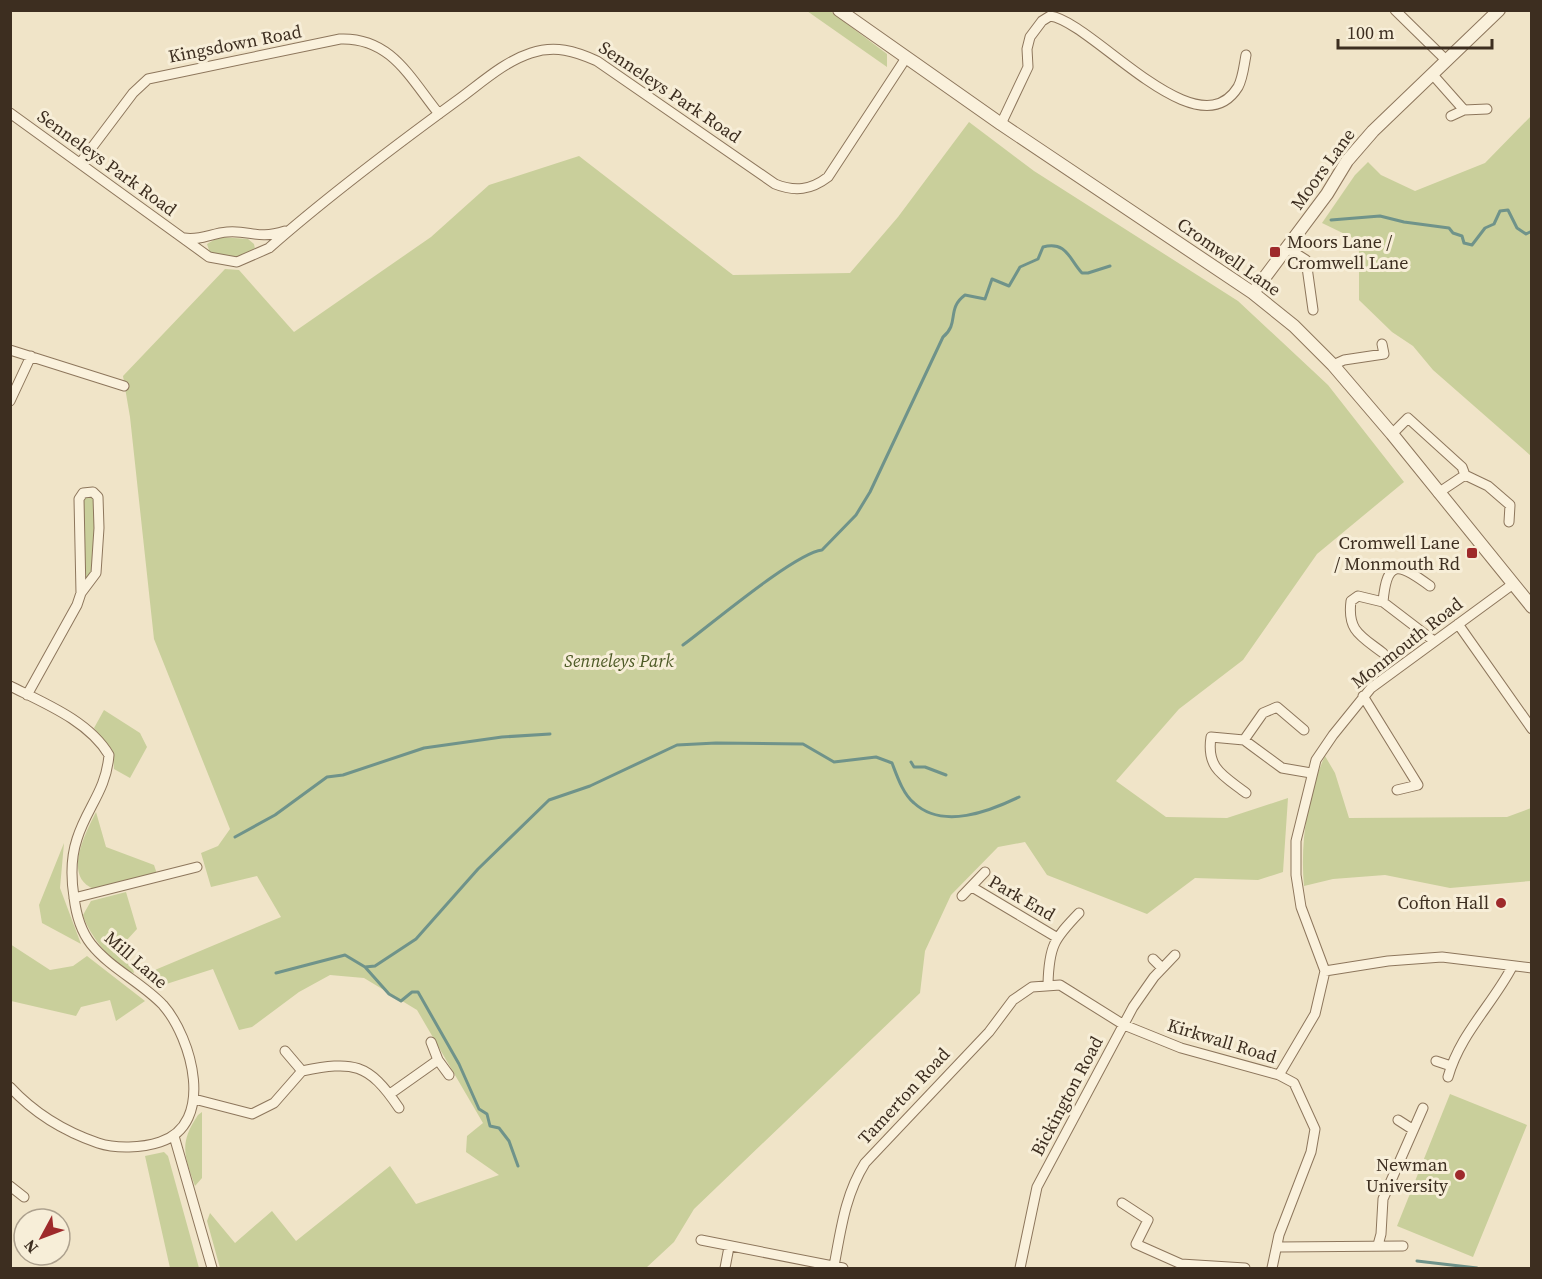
<svg xmlns="http://www.w3.org/2000/svg" width="1542" height="1279" font-family="'Source Serif 4',serif">
<style>
.green{fill:#c9cf9b}
.lines{fill:none;stroke-linecap:round;stroke-linejoin:round}
.stream{stroke:#6f938a;stroke-width:3}
.minor-casing{stroke:#8d765c;stroke-width:11}
.tertiary-casing{stroke:#8d765c;stroke-width:14}
.minor{stroke:#faf1dc;stroke-width:9}
.tertiary{stroke:#faf1dc;stroke-width:12}
.poi-dot{fill:#9e2a2b;stroke:#f7eed8;stroke-width:2}
.labels{text-anchor:middle;stroke-width:6;stroke-linejoin:round;paint-order:stroke}
.street-label{font-size:18px;fill:#3d2e20;stroke:#f7eed8}
.poi-label{font-size:18px;fill:#3d2e20;stroke:#f7eed8;text-anchor:end}
.park-label{font-size:18px;font-style:italic;fill:#4d5a26;stroke:#f7eed8}
</style>
<rect width="100%" height="100%" fill="#f0e4c8"/>
<path class="green" d="M807 11H830L887 54V67Z
M1531 116V456L1433 370 1413 346 1392 332 1359 300V243L1355 239 1322 223 1355 175 1368 162 1381 175 1415 191 1485 163Z
M969 122 1034 171 1238 301 1328 385 1404 482 1317 554 1243 660 1179 709 1116 781 1166 817 1227 818 1288 798 1283 872 1258 880 1195 878 1147 914 1047 875 1025 842 998 847 951 895 925 951 920 993 694 1209 674 1242 646 1268H220L207 1221 210 1213 235 1243 272 1211 296 1241 390 1166 416 1204 499 1175 466 1152 467 1136 483 1123 417 1010 364 978 330 975 299 992 252 1027 239 1030 213 969 157 987 143 975 281 917 257 876 211 887 201 853 218 846 230 829 154 639 130 417 123 376 225 269 239 270 294 332 431 237 489 185 579 156 733 275 850 273 898 217Z
M219 237 248 239 254 244 255 249 237 259 211 256 207 244Z
M84 494 97 498 93 572 81 588 80 507Z
M104 710 140 733 147 747 130 778 114 769 113 752 94 728Z
M1325 756 1335 773 1349 818 1507 817 1531 808V881L1450 888 1385 875 1333 879 1304 886C1300 845 1307 793 1325 756Z
M96 812 106 847 154 865 157 874 94 889C62 877 86 832 96 812Z
M64 843 60 888 81 944 42 923 39 905Z
M126 892 137 929 126 941 134 973C116 969 88 934 83 915L91 901Z
M10 944 50 970 73 966 87 956 145 1001 116 1021 110 1000 81 1007 76 1016 11 1001Z
M1450 1094 1527 1125 1473 1257 1397 1226Z
M202 1112V1178L195 1186C184 1155 179 1143 198 1115Z
M164 1152 168 1156 199 1268H170L145 1156Z"/>
<g class="lines">
<path class="stream" d="M1331 220 1380 216 1404 222 1449 228 1453 233 1462 236 1464 243 1472 245 1485 228 1494 224 1500 211 1508 210 1517 228 1526 234 1532 231
M683 645C709 626 795 553 822 550L856 515 870 492 943 337C960 323 946 309 965 295L985 299 992 279 1009 286 1020 267 1038 259 1043 247C1067 241 1069 259 1082 273H1088L1110 266
M911 762 914 767H925L946 775
M235 837 275 815 327 777 343 775 424 748 502 737 550 734
M365 967 389 994 401 1001 412 992H418L459 1064 479 1109 487 1114 490 1126 499 1128 509 1141 518 1166
M276 973 345 955 365 967 375 966 416 939 478 869 549 800 590 786 677 745 716 743 803 744 834 762 876 757 892 763C897 776 903 794 914 803 943 830 990 811 1019 797
M1417 1261 1477 1268"/>
<g class="minor-casing">
<path id="minor" d="M1395 10 1447 61
M1433 75 1464 110
M10 113 209 257 237 262 269 248C328 196 392 148 455 102 479 85 503 62 531 53 555 45 575 51 597 61L775 184C795 192 811 190 828 177L906 58
M1451 116 1464 110 1487 109
M1001 124 1028 67 1027 49 1030 37 1042 21 1050 16C1092 21 1197 153 1238 87 1243 78 1244 65 1246 55
M81 162 133 93 148 79 340 39C391 37 410 78 439 114
M184 238C200 241 212 233 227 232 251 230 257 240 285 231
M1287 248 1306 260 1313 310
M10 350 124 386
M1333 365 1344 360 1384 354 1382 344
M10 401 31 356
M1392 434 1408 418 1462 467 1465 475 1438 493
M1465 475 1488 486 1510 505 1509 522
M1383 602 1434 641
M1458 624 1532 729
M1383 653C1361 636 1347 631 1351 601L1358 596 1383 602C1387 557 1400 564 1430 586
M10 686C44 703 89 721 109 755 106 791 87 807 77 839 71 857 71 878 74 897 76 914 80 930 91 944 111 969 141 982 163 1005 192 1038 216 1124 160 1142 142 1148 116 1149 98 1143 63 1131 35 1114 10 1087
M27 695 77 605 81 593 79 499 83 493 93 492 98 497 99 528 96 573 81 593
M1363 696 1418 785 1397 790
M1244 740 1282 768 1311 773
M1246 793C1224 776 1206 769 1211 737L1244 740 1263 713 1277 707 1304 730
M972 887 1056 937
M962 896 985 872
M74 898 197 867
M1153 959 1162 968
M1325 971 1388 961 1442 957 1532 968
M1048 984C1049 946 1054 939 1079 913
M431 1042 438 1060
M1436 1061 1451 1066
M302 1071C353 1061 368 1062 399 1108
M1279 1075 1315 1014 1325 971 1301 907 1296 875V841L1316 760 1333 735 1371 688 1513 584
M1448 1077C1460 1034 1492 1005 1512 967
M390 1094 438 1060 449 1075
M194 1099 252 1114 274 1103 302 1071 285 1051
M1398 1120 1412 1129
M174 1136 212 1268
M10 1186 24 1197
M1122 1203 1148 1220 1136 1244 1181 1264 1245 1268
M701 1240 843 1268
M1378 1245 1381 1234 1383 1199 1423 1108
M1278 1247 1403 1246
M834 1266C841 1229 845 1195 865 1163L989 1032 1013 1000 1032 987 1060 985 1124 1025 1181 1048 1279 1075 1294 1083 1315 1129 1311 1152 1279 1235 1272 1268
M725 1268 729 1247
M1020 1268 1037 1187 1133 1007 1154 977 1175 955"/>
</g>
<g class="tertiary-casing">
<path id="tertiary" d="M839 10 1001 124 1253 293 1294 326 1333 365 1392 434 1532 607
M1253 293 1327 194 1347 161 1373 131 1499 10"/>
</g>
<use href="#minor" class="minor"/>
<use href="#tertiary" class="tertiary"/>
</g>
<g class="poi-dot">
<rect x="1269" y="246" width="12" height="12" rx="3"/>
<rect x="1466" y="547" width="12" height="12" rx="3"/>
<circle cx="1501" cy="903" r="6"/>
<circle cx="1460" cy="1175" r="6"/>
</g>
<g class="labels">
<g class="street-label">
<text transform="translate(235 44) rotate(-11)" y="6">Kingsdown Road</text>
<text transform="translate(670 92) rotate(34)" y="6">Senneleys Park Road</text>
<text transform="translate(107 163) rotate(36)" y="6">Senneleys Park Road</text>
<text transform="translate(1323 169) rotate(-54)" y="6">Moors Lane</text>
<text transform="translate(1229 257) rotate(35)" y="6">Cromwell Lane</text>
<text transform="translate(1407 643) rotate(-38)" y="6">Monmouth Road</text>
<text transform="translate(1022 898) rotate(30)" y="6">Park End</text>
<text transform="translate(136 960) rotate(41)" y="6">Mill Lane</text>
<text transform="translate(1222 1041) rotate(17)" y="6">Kirkwall Road</text>
<text transform="translate(904 1096) rotate(-47)" y="6">Tamerton Road</text>
<text transform="translate(1067 1096) rotate(-62)" y="6">Bickington Road</text>
</g>
<g class="poi-label">
<text x="1287" y="248" text-anchor="start">Moors Lane /<tspan x="1287" dy="21">Cromwell Lane</tspan></text>
<text x="1460" y="549">Cromwell Lane<tspan x="1460" dy="21">/ Monmouth Rd</tspan></text>
<text x="1489" y="909">Cofton Hall</text>
<text x="1448" y="1171">Newman<tspan x="1448" dy="21">University</tspan></text>
</g>
<g class="park-label">
<text x="619" y="667">Senneleys Park</text>
</g>
</g>
<rect width="1542" height="1279" fill="none" stroke="#3d2e20" stroke-width="24"/>
<g transform="translate(42 1237) rotate(229)"><circle r="28" fill="#f7eed8" stroke="#ada18e" stroke-width="1.5"/>
<path d="M0-4.5L10 22L0 15L-10 22Z" fill="#9e2a2b"/>
<text y="-9" font-size="16" font-weight="bold" text-anchor="middle" fill="#3d2e20">N</text>
</g>
<path d="M1338 39v9h154v-9" fill="none" stroke="#3d2e20" stroke-width="3"/>
<text x="1347" y="39" font-size="18" fill="#3d2e20" stroke="#f7eed8" stroke-width="4.5" paint-order="stroke">100 m</text>
</svg>
